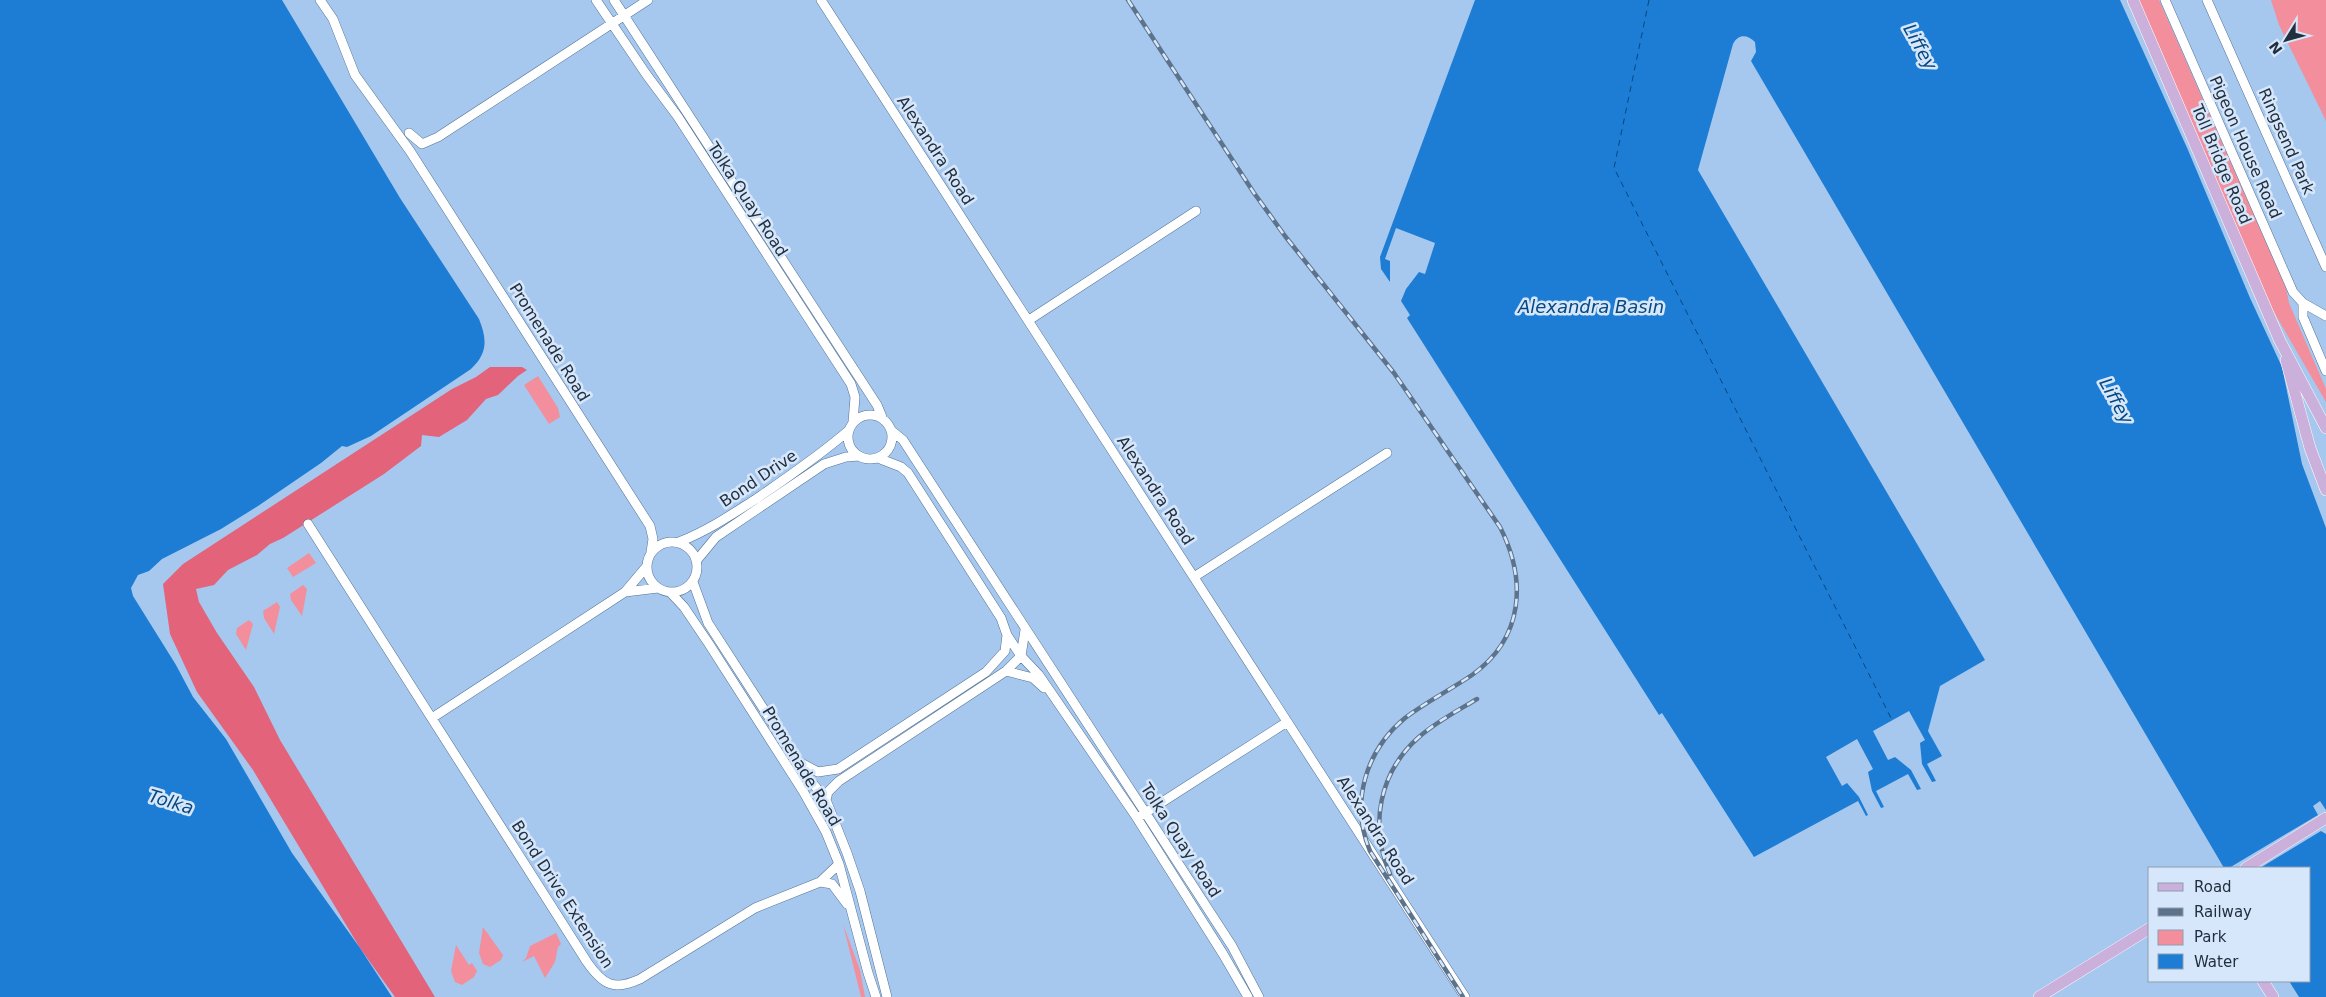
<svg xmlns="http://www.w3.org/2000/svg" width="2326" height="997" font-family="'DejaVu Sans',sans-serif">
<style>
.green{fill:#f38e9c}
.forest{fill:#e2637a}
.water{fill:#1d7cd4}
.pier{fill:#a6c8ee}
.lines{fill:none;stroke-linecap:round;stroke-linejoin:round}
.ferry{stroke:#054780;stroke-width:1;stroke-dasharray:6 5;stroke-linecap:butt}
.minor-casing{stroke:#547395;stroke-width:10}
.major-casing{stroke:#fff;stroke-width:12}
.minor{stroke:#fff;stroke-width:9}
.major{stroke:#cab0da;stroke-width:11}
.rail-casing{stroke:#5d738c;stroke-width:4.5}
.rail{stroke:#d6e7fb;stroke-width:2.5;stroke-dasharray:8;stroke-linecap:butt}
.labels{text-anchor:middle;stroke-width:5;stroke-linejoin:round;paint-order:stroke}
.street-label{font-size:16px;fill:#222f3e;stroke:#d6e7fb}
.water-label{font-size:18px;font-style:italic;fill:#054780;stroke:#d6e7fb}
</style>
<rect width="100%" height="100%" fill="#a6c8ee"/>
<path class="green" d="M2137 0H2159L2286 288 2289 303 2326 389V402L2271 307Z
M2271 0H2326V121L2279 25Z
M538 376 558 408 560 417 549 424 524 385Z
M309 553 316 563 293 577 287 568Z
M303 585 307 589 302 616 291 600 290 594Z
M277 602 280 607 274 634 264 618 263 611Z
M249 620 253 624 246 650 236 634 237 628Z
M843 924 860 970 865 997H861Z
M483 927 503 955 501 960 490 967 483 964 479 953Z
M556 933 561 944 558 947 555 962 545 978 534 956 522 962 526 958 530 946Z
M456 945 469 965 472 963 477 971 474 977 462 985 455 982 451 971Z"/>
<path class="forest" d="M490 367H522L527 370 518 376 498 395 486 399 467 420 439 437 422 435 421 446 384 474 283 538 270 544 257 555 228 570 214 585 196 589 199 602 217 633 254 687 280 740 435 997H395L360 948 253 770 197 692 170 634 163 584 183 564 452 389 476 377Z"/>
<path class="water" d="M0 0H282L400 198 479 319C487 339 488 353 471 369L371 436 347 447 342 446 321 463 258 506 221 529 162 559 149 571 138 575 131 588 133 596 176 665 193 697 226 739 292 853 360 948 392 997H0Z
M1475 0H2120L2188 150 2250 298 2282 367 2302 464 2326 528V997H2299L2289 981H2310V868H2224L1751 61 1756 52 1755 42C1747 34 1738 34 1733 44L1698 170 1985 660 1940 686 1928 731 1942 756 1927 764 1936 781 1932 782 1922 764 1920 743 1925 740 1909 711 1873 731 1888 760 1895 757 1911 770 1921 789 1917 790 1908 774 1876 791 1884 807 1881 808 1872 791 1868 772 1873 769 1857 739 1826 757 1842 786 1847 783 1859 797 1868 815 1866 816 1858 801 1754 857 1662 713 1659 715 1407 318 1410 315 1401 301 1406 289 1419 272 1425 274 1435 243 1396 228 1385 259 1390 261V282L1381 269 1380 257Z"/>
<path class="pier" d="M2320 801 2326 810V834L2321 831 2260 868H2229L2318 815 2313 806Z"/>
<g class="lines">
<path class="ferry" d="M1649 0 1614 168 1892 720"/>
<g class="minor-casing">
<path id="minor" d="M320 0 333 19 355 75 410 151 650 526 653 539 651 552
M596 0 646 74 678 117 851 384 855 397 853 422
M614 0 877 405 882 417
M821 0 1465 997
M2165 0 2293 292 2303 303 2326 316
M2207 0 2326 267
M409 133 422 144 438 137 648 0
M2303 303V317L2326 371
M1029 320 1196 211
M848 437a22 22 0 1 1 44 0a22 22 0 1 1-44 0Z
M892 431 903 440 914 457 1232 946 1259 997
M878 458 901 467 908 473 1001 618 1007 635 1021 656 1039 675 1137 818 1223 954 1248 997
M308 524 587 962C603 985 614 991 640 979L755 908 820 882 839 864
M647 567a25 25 0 1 1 50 0a25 25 0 1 1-50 0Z
M679 542C707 531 731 515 756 499 788 477 819 456 848 431
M697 560 716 537 824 464 846 457 859 456
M647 566 625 592 658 588
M1194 577 1387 453
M693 582 708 623 807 776 826 800 847 853 860 891 887 997
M670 592 684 607 709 644 803 791 826 832 839 864 868 973 876 997
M1006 671 1033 678 1044 688
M432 718 625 592
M801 763 818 772 838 769 986 672 1005 651 1007 635
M826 800 828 792 839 781 1006 671 1021 656 1025 630
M1142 815 1287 722
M820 882 832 884 847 904"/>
</g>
<g class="major-casing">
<path id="major" d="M2133 0 2280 341 2326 428
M2286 360 2310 448 2326 490
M2246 868 2326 818
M2263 981 2273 997
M2039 997 2150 928"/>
</g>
<use href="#minor" class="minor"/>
<use href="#major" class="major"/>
<g class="rail-casing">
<path id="rail" d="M1128 0 1254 193 1285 236 1394 373 1500 527C1527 580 1524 638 1472 675 1450 690 1426 702 1405 718 1365 751 1350 804 1370 851L1463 997
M1390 874C1369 826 1379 772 1419 737 1436 722 1457 711 1477 699"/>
</g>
<use href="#rail" class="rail"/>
</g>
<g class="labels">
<g class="street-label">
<text transform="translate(2287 141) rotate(66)" y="6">Ringsend Park</text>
<text transform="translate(2246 147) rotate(66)" y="6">Pigeon House Road</text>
<text transform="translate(936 150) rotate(57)" y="6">Alexandra Road</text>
<text transform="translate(2222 164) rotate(67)" y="6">Toll Bridge Road</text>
<text transform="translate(748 199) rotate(57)" y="6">Tolka Quay Road</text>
<text transform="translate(550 342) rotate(58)" y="6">Promenade Road</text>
<text transform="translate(758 478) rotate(-34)" y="6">Bond Drive</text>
<text transform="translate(1156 490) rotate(57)" y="6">Alexandra Road</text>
<text transform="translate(802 766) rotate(59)" y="6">Promenade Road</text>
<text transform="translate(1376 830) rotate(57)" y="6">Alexandra Road</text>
<text transform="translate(1181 840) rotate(57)" y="6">Tolka Quay Road</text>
<text transform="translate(563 894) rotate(57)" y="6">Bond Drive Extension</text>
</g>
<g class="water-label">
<text transform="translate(1920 47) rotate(61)" y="6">Liffey</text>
<text x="1591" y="313">Alexandra Basin</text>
<text transform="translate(2116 401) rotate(61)" y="6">Liffey</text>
<text transform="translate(171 802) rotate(17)" y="6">Tolka</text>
</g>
</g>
<rect x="2148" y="867" width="162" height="115" fill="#d6e7fb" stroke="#8e9daf"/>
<rect x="2158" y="883" width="25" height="8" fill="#cab0da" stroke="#8e9daf"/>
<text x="2194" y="892" font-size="15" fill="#222f3e">Road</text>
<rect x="2158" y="908" width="25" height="8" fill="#5d738c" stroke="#8e9daf"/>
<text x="2194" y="917" font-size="15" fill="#222f3e">Railway</text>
<rect x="2158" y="930" width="25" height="15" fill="#f38e9c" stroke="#8e9daf"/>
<text x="2194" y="942" font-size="15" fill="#222f3e">Park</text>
<rect x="2158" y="954" width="25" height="15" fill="#1d7cd4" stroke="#8e9daf"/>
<text x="2194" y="967" font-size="15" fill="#222f3e">Water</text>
<g transform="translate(2286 40) rotate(233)" stroke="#d6e7fb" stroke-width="4" paint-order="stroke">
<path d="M0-4L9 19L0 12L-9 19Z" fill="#222f3e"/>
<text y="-8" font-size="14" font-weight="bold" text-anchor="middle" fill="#222f3e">N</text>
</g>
</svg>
